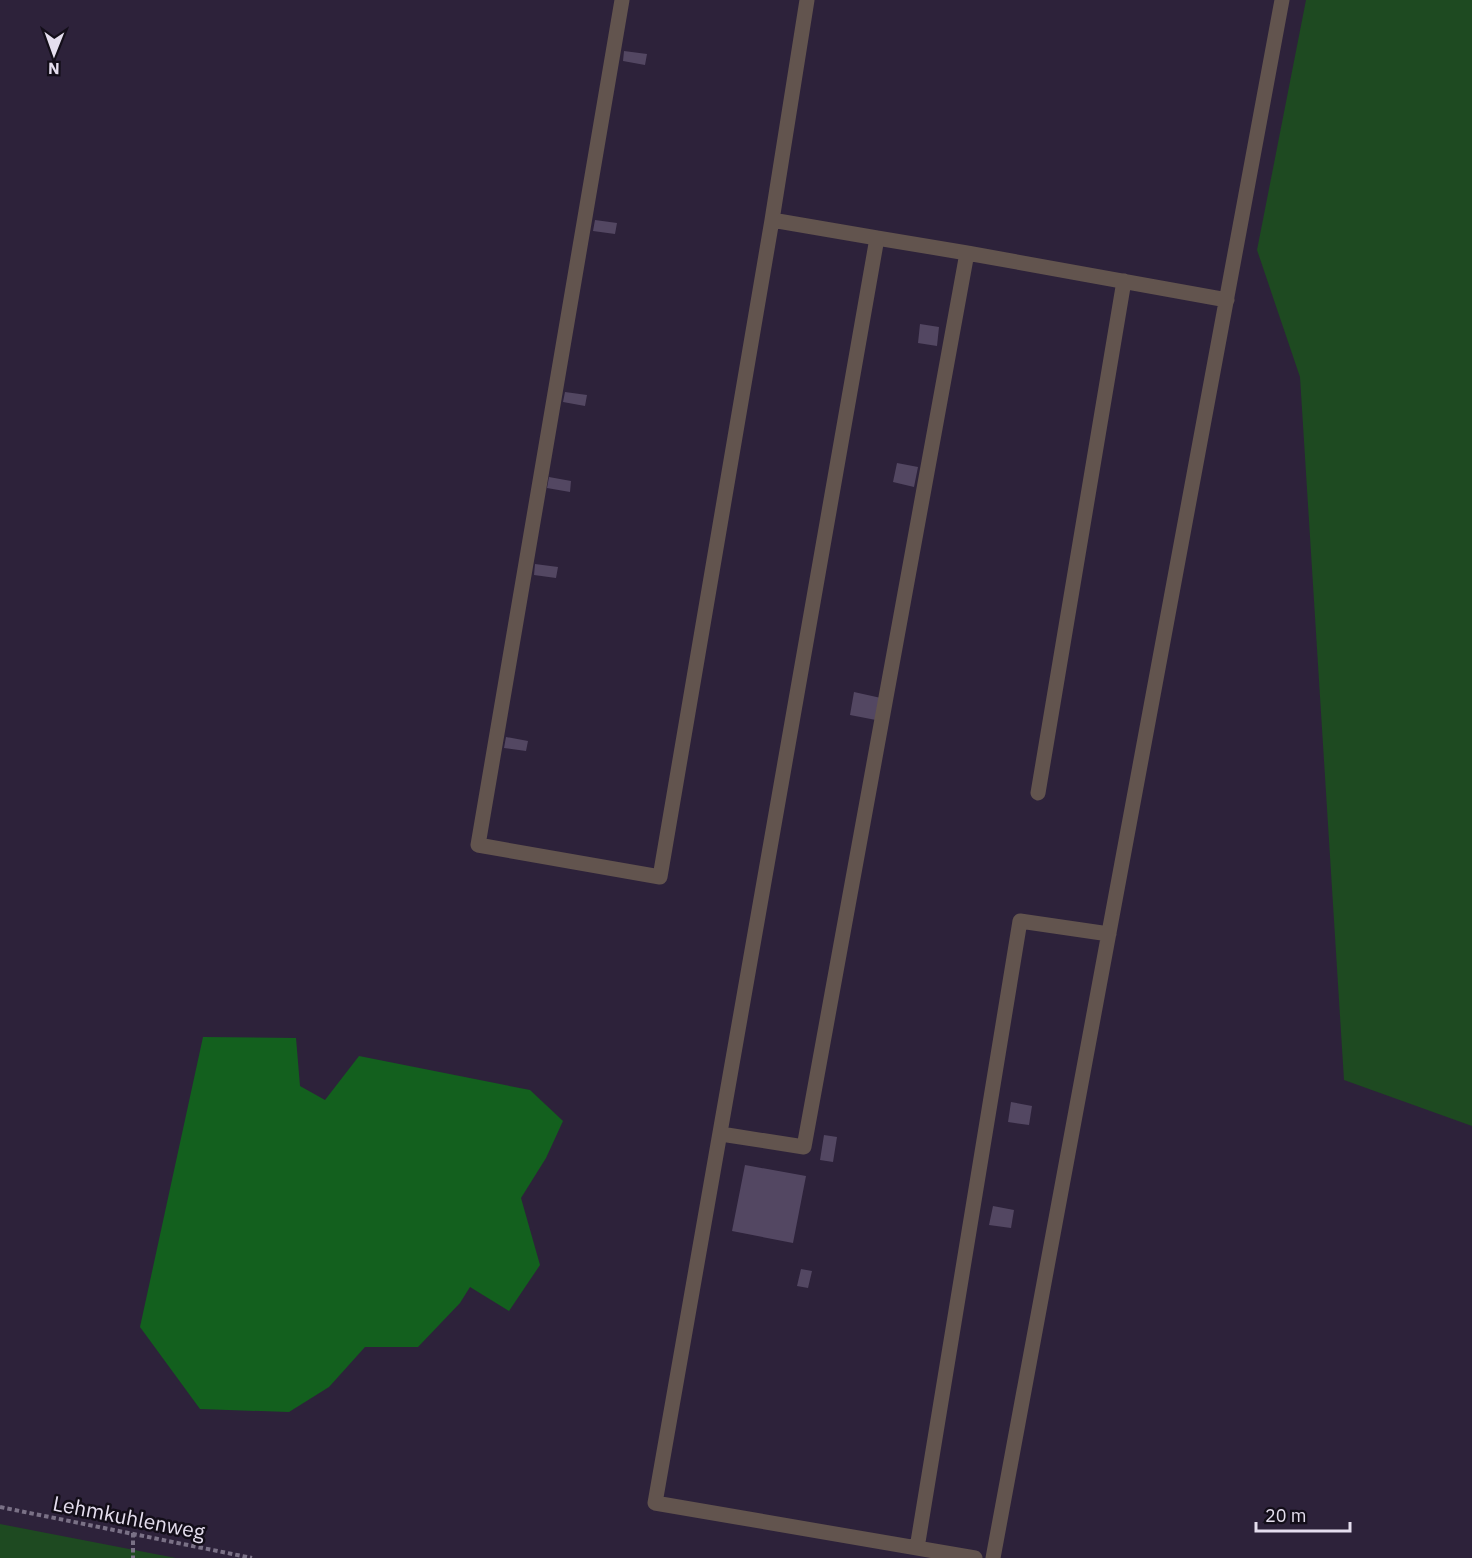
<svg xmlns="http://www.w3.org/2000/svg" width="1472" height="1558" font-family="'IBM Plex Sans',sans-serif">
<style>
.green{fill:#1e4a21}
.forest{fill:#13601e}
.building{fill:#534762}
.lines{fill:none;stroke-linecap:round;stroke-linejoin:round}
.path{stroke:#7a7186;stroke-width:4;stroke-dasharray:4.5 3;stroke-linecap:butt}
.lane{stroke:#62544e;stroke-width:15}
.labels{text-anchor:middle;stroke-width:5;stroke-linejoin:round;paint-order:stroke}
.street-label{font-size:21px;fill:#e5deee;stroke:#130e19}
</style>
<rect width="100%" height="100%" fill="#2d223a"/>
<path class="green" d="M1306 0H1472V1126L1344 1080 1300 377 1257 250Z
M0 1524 155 1554 176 1558H0Z"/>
<path class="forest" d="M203 1037 296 1038 300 1086 325 1100 359 1056 530 1090 563 1121 546 1158 521 1198 540 1265 509 1311 470 1287 460 1303 418 1347H365L329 1387 289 1412 200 1409 140 1327Z"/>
<path class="building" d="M624 51 647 54 645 65 623 61Z
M595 220 617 223 615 234 593 231Z
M920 324 939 327 937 346 918 343Z
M565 392 587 395 585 406 563 402Z
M897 463 918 467 914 487 893 482Z
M549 477 571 481 570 492 547 488Z
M535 564 558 567 556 578 534 575Z
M854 692 881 698 876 720 850 715Z
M506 737 528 741 526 751 504 748Z
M1011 1102 1032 1106 1029 1125 1008 1122Z
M824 1135 837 1137 833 1162 820 1160Z
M745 1165 806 1176 793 1243 732 1231Z
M993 1206 1014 1210 1011 1228 989 1225Z
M801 1269 812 1271 808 1288 797 1286Z"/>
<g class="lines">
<path class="path" d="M0 1507 252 1558
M133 1533V1558"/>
<path class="lane" d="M622 0 478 845 660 877 772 220
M807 0 772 220 877 238 655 1503 975 1558
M967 253 1227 300
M1038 793 1124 281
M721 1134 804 1147 967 253 877 238
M917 1548 1020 921 1109 934
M993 1558 1282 0"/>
</g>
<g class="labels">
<g class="street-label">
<text transform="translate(129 1518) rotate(11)" y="7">Lehmkuhlenweg</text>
</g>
</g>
<g transform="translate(54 54) rotate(181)" stroke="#130e19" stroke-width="4.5" paint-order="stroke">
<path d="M0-4.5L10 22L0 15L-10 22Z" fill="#e5deee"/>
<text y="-9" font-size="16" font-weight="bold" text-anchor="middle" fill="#e5deee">N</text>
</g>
<path d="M1256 1522v9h94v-9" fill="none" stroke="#e5deee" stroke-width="3"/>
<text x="1265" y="1522" font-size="18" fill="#e5deee" stroke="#130e19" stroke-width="4.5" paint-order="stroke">20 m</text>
</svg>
